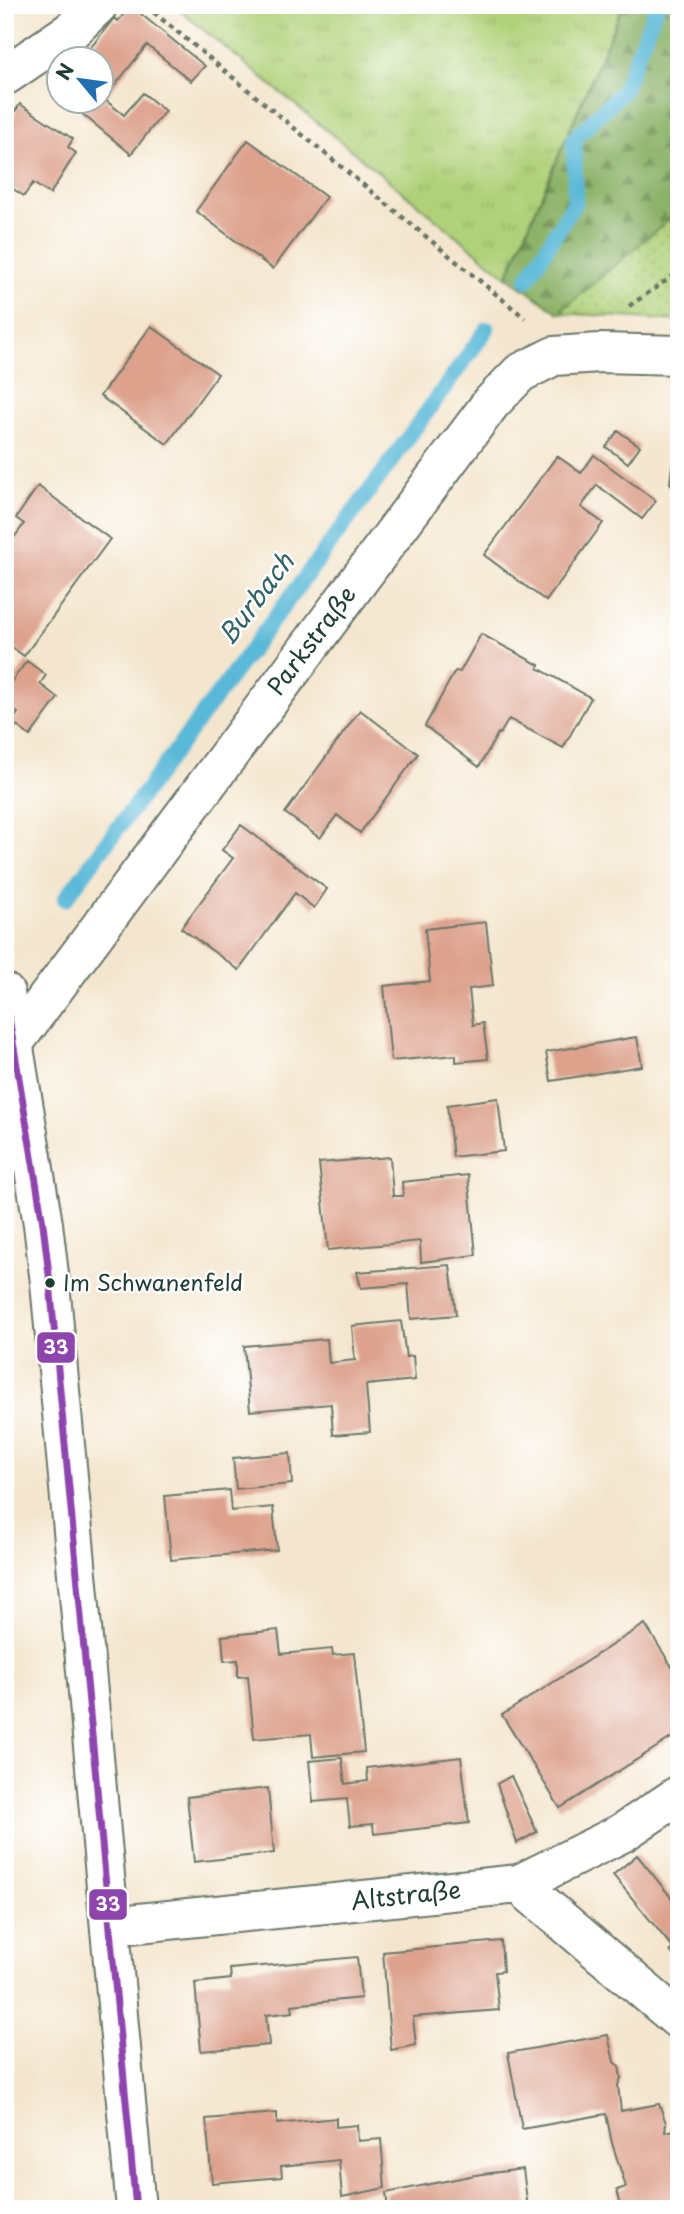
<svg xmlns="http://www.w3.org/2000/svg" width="684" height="2214" font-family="'Playpen Sans',sans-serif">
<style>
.grass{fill:url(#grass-tufts);stroke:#688756;stroke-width:2}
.forest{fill:url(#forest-firs);stroke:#56784e;stroke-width:2}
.park{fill:url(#park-dots);stroke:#688756;stroke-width:2}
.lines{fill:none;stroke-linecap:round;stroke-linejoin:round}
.stream{stroke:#5ab9d8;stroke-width:16}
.building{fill:#dda18c}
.street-casing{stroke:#6a786a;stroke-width:42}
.secondary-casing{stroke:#6a786a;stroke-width:42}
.path{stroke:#6a786a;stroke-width:4.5;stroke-dasharray:5 5;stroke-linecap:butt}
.street{stroke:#fff;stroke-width:38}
.secondary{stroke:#fff;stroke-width:38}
.bus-1-casing{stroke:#fff;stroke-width:12}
.bus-1{stroke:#8e44ad;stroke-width:7}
.bus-dot{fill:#1f3d34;stroke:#fff;stroke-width:2.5}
.labels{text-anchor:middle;stroke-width:5;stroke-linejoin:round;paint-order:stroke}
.bus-label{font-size:22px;fill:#1f3d34;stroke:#fff;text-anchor:start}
.street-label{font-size:24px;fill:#1f3d34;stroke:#fff}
.water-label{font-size:26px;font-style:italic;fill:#316265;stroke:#fff}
.line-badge{stroke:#fff;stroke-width:2.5}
.badge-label{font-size:19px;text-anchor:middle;font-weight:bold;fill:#fff}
</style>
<defs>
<pattern id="grass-tufts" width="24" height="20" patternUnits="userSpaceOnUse" patternTransform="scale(1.75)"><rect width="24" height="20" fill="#b0d179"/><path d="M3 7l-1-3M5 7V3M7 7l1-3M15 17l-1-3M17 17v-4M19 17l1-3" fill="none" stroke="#97b469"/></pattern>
<pattern id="forest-firs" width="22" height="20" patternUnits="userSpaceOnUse" patternTransform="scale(1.75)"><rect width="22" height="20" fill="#8cb369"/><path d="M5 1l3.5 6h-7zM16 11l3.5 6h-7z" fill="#729357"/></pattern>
<pattern id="park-dots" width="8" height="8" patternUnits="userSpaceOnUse" patternTransform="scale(1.75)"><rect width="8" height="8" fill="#b0d179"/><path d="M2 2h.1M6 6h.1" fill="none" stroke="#97b469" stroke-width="1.8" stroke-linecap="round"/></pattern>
</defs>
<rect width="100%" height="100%" fill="#fff"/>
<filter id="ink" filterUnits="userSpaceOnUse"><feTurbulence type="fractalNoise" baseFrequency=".0143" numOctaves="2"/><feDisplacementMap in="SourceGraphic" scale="14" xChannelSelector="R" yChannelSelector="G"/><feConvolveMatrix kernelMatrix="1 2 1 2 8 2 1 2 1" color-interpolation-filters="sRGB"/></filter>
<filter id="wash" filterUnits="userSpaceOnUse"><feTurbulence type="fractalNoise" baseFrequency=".00686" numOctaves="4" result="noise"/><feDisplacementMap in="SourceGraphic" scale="28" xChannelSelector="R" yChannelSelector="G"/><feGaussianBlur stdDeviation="1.57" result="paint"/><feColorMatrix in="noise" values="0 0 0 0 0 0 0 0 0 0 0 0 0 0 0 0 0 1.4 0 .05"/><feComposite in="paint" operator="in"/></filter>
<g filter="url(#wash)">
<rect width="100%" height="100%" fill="#f4e6ce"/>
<path class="grass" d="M173 5H623L507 277Z"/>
<path class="forest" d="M623 5H679V211L559 313 507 277Z"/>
<path class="park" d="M679 211V321L559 313Z"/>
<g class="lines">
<path class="stream" d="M527 280 575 202 574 139 623 91 657 5
M65 899 379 478 487 329"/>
</g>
<g id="blocks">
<path class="building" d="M131 6 205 66 191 81 147 45 104 99 124 115 143 93 165 111 131 154 81 113 88 106 82 102H102V60H81L114 18 118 21Z
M20 104 73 139 68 147 76 153 50 194 33 183 24 196 13 189 5 201V127Z
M248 140 326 197 273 269 196 211Z
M151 326 218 374 167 444 100 396Z
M618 431 640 446 628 463 606 447Z
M594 455 656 501 642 519 597 485 581 507 603 523 546 601 484 555 557 456 581 473Z
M679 461V494L670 483 672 466Z
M38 486 110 539 24 656 5 642V550L24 524 16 518Z
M481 634 539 665 538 668 591 698 563 748 509 719 500 734 498 733 479 767 425 726 455 671 460 672Z
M27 661 46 675 40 684 58 698 30 736 12 722 18 713 5 703V690Z
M360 710 418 754 360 833 337 815 320 838 285 813Z
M241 825 327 889 314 908 295 893 239 970 181 928 233 858 222 850Z
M486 922 493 986 469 989 473 1025 483 1023 488 1059 456 1062V1055L391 1061 384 986 430 981 425 929Z
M637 1037 642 1066 551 1081 546 1052Z
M498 1098 504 1151 453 1157 447 1105Z
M390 1157 393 1196H403L402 1182 468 1175 476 1255 421 1262 420 1241 328 1250 319 1163Z
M450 1265 456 1315 411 1319 408 1284 361 1288 357 1272Z
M401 1321 406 1357 413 1356 415 1380 366 1385 370 1432 333 1435 331 1404 250 1411 244 1346 327 1339 329 1363 355 1360 352 1326Z
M290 1453 292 1484 236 1489 233 1458Z
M229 1490 231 1511 273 1507 277 1550 171 1560 165 1496Z
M645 1624 679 1678V1733L560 1808 502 1715Z
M278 1630 281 1654 332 1649 333 1655 354 1653 364 1752 313 1757 311 1734 254 1739 248 1676 238 1677V1660L224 1661 222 1636Z
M461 1757 469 1823 374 1834 373 1824 350 1826 347 1799 313 1802 309 1761 342 1758 345 1784 368 1781 367 1768Z
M511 1776 537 1832 517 1843 497 1784Z
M268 1788 274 1853 194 1862 187 1797Z
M637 1855 679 1907V1962L670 1951 673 1948 613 1875Z
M501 1941 503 1971 495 1972 499 2010 413 2017 416 2045 391 2050 383 1952Z
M357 1957 361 1998 292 2005 293 2012 266 2015 269 2045 201 2051 195 1983 231 1979 230 1969Z
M608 2035 614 2062 619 2066 621 2078 618 2085 621 2111 659 2104 666 2123 665 2132 679 2129V2209H622L617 2190 626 2187 612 2143 606 2114 522 2129 508 2053Z
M277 2113V2124L336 2118V2127L357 2125 358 2141 381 2139 385 2188 342 2197 339 2160 281 2166 282 2177 212 2183 206 2119Z
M523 2169 528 2209H388L386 2193 475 2175Z"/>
</g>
</g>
<g filter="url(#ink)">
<use href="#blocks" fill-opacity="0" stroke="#6a786a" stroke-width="2"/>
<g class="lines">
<g class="street-casing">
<path id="street" d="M6 75 71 31 98 5
M5 1047 13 1044 491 403 520 373 554 356 600 353 679 355
M519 1884 679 2020
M110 1926 519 1884 622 1833 679 1795"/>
</g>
<g class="secondary-casing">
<path id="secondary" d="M5 993 43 1224 50 1283 136 2209"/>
</g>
<path class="path" d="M146 6 525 318
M629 306 679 272"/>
<use href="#street" class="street"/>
<use href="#secondary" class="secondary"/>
<g class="bus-1-casing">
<path id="bus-1" d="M5 993 43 1224 50 1283 136 2209"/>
</g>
<use href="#bus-1" class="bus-1"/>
</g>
</g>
<circle class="bus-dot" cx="50" cy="1283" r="6"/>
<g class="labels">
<g class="bus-label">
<text x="63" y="1291">Im Schwanenfeld</text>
</g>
<g class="street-label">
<text transform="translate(312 641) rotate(-53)" y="8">Parkstraße</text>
<text transform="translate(406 1896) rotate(-6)" y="8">Altstraße</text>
</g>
<g class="water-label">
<text transform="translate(256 599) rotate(-53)" y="9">Burbach</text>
</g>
</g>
<g class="line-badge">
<rect x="36" y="1331" width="40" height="33" rx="7" fill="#8e44ad"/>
<rect x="88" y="1888" width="40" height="33" rx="7" fill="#8e44ad"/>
</g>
<g class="badge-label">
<text x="56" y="1354">33</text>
<text x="108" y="1911">33</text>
</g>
<rect width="684" height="2214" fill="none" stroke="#fff" stroke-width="28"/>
<g transform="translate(80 80) rotate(299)"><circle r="33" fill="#ffffff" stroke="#a5b1ae" stroke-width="2"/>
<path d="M0-5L12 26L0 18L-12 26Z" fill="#1f6fb2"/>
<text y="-10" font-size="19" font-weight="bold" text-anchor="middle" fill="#1f3d34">N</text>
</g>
</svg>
